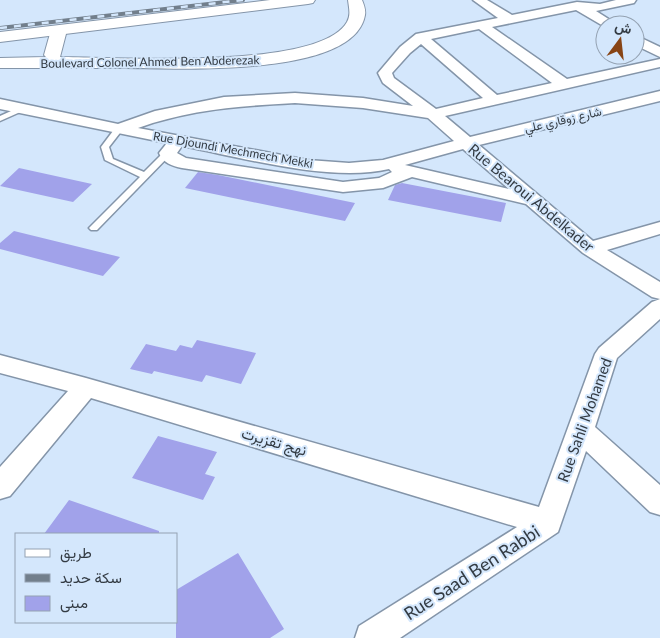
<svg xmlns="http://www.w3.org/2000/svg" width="660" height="638" font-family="Lato,Vazirmatn,sans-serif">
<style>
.building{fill:#a1a2ea}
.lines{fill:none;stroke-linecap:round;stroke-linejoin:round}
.lane-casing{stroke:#8495a9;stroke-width:3}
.street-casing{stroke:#8495a9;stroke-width:3}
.secondary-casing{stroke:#8495a9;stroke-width:2}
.primary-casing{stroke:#8495a9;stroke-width:2}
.lane{fill:#fff;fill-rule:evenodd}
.street{fill:#fff;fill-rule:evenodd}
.secondary{fill:#fff;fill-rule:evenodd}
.primary{fill:#fff;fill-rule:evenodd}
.rail-casing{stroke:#727f8c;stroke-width:4}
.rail{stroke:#d4e7fc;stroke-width:2.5;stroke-dasharray:7;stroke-linecap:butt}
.labels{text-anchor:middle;stroke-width:4;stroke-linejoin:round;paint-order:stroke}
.far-street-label{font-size:12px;fill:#333b43;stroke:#d4e7fc}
.street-label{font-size:15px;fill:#333b43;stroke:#d4e7fc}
.near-street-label{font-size:18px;fill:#333b43;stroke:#d4e7fc}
</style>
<rect width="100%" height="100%" fill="#d4e7fc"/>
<path class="building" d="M19 168 92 184 73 202 0 186Z
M198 172 218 175 355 203 345 221 185 188Z
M402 183 506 203 501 222 388 200 395 185Z
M14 231 120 257 103 276 0 249V243Z
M197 340 256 353 241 384 206 375 202 382 154 371 152 374 130 369 146 344 176 351 180 345 192 348Z
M158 436 217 452 205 474 215 477 203 500 132 478Z
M69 500 159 531V534H44Z
M238 553 284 629 270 638H176V590Z"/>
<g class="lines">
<g class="lane-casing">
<path id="lane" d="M20 107 27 109 0 121V116Z
M116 127 123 129 109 147 113 159 144 172 165 151H171L172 153 97 230H91L89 228 140 177 105 160 101 147Z"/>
</g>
<g class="street-casing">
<path id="street" d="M473 0H487L512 15 577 2 600 4 616 0H636L634 3 596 11 618 25H605V27L576 10 492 27 567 79 660 59V67L445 116 470 137 660 91V101L479 145 593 241 660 222V234L607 250 660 282V299L652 297 583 253 526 204 412 177 383 188 343 192 182 168C172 166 163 163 159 153L167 143 0 109V99L118 124 155 111 224 97 295 93 363 98 413 106 383 83 378 73 400 47 416 34 498 18ZM479 29 552 83 497 95 431 39ZM421 44 483 98 436 109 394 78 392 73 410 53ZM295 103 363 108 428 118 454 141 383 160 349 163 308 160 138 128C190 109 240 106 295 103ZM182 146C240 157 331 183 389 169L392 172 379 178 343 182 186 158 177 153ZM463 149 509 189 405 165Z
M635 35 660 47V57L635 45Z
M660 299V319L617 358 595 427 660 485V515L650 512 586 451 558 532 400 638H355L359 626 517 527 91 398 10 496 0 499V467L68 391 0 373V355L86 378 539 507 595 354 599 348 652 302Z"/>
</g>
<g class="secondary-casing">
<path id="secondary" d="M270 0H315L313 3 308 4 0 42V32Z"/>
</g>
<g class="primary-casing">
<path id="primary" d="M348 0H362C364 5 366 10 365 15 354 79 173 68 125 68 84 68 42 68 0 68V58L46 57 44 55 51 30 53 27H65L67 30 60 57C114 57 319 71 347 22 351 15 349 8 348 0Z"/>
</g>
<use href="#lane" class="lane"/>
<use href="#street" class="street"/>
<use href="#secondary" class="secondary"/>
<use href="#primary" class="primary"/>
<g class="rail-casing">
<path id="rail" d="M0 28 243 0"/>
</g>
<use href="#rail" class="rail"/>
</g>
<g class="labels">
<g class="far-street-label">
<text transform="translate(150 62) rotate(-1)" y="4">Boulevard Colonel Ahmed Ben Abderezak</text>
<text transform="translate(563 120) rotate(-13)" y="4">شارع زوقاري علي</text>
<text transform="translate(233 150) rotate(10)" y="4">Rue Djoundi Mechmech Mekki</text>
</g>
<g class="street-label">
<text transform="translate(531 198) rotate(40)" y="5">Rue Bearoui Abdelkader</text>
<text transform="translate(585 420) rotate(-70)" y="5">Rue Sahli Mohamed</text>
<text transform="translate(274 442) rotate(16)" y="5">نهج تقزيرت</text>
</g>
<g class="near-street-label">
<text transform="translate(472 573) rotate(-33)" y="6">Rue Saad Ben Rabbi</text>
</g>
</g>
<rect x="15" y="533" width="162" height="90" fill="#d4e7fc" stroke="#94a2b2"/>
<rect x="25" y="549" width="25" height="8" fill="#ffffff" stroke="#94a2b2"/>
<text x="60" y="558" font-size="15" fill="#333b43">طريق</text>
<rect x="25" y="574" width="25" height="8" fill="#727f8c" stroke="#94a2b2"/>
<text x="60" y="583" font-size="15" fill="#333b43">سكة حديد</text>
<rect x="25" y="596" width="25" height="15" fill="#a1a2ea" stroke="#94a2b2"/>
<text x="60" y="608" font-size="15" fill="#333b43">مبنى</text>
<g transform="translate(620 40) rotate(15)"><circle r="24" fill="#d4e7fc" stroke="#94a2b2"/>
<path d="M0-4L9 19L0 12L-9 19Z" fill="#874415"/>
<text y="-8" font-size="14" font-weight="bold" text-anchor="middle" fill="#333b43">ش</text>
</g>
</svg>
